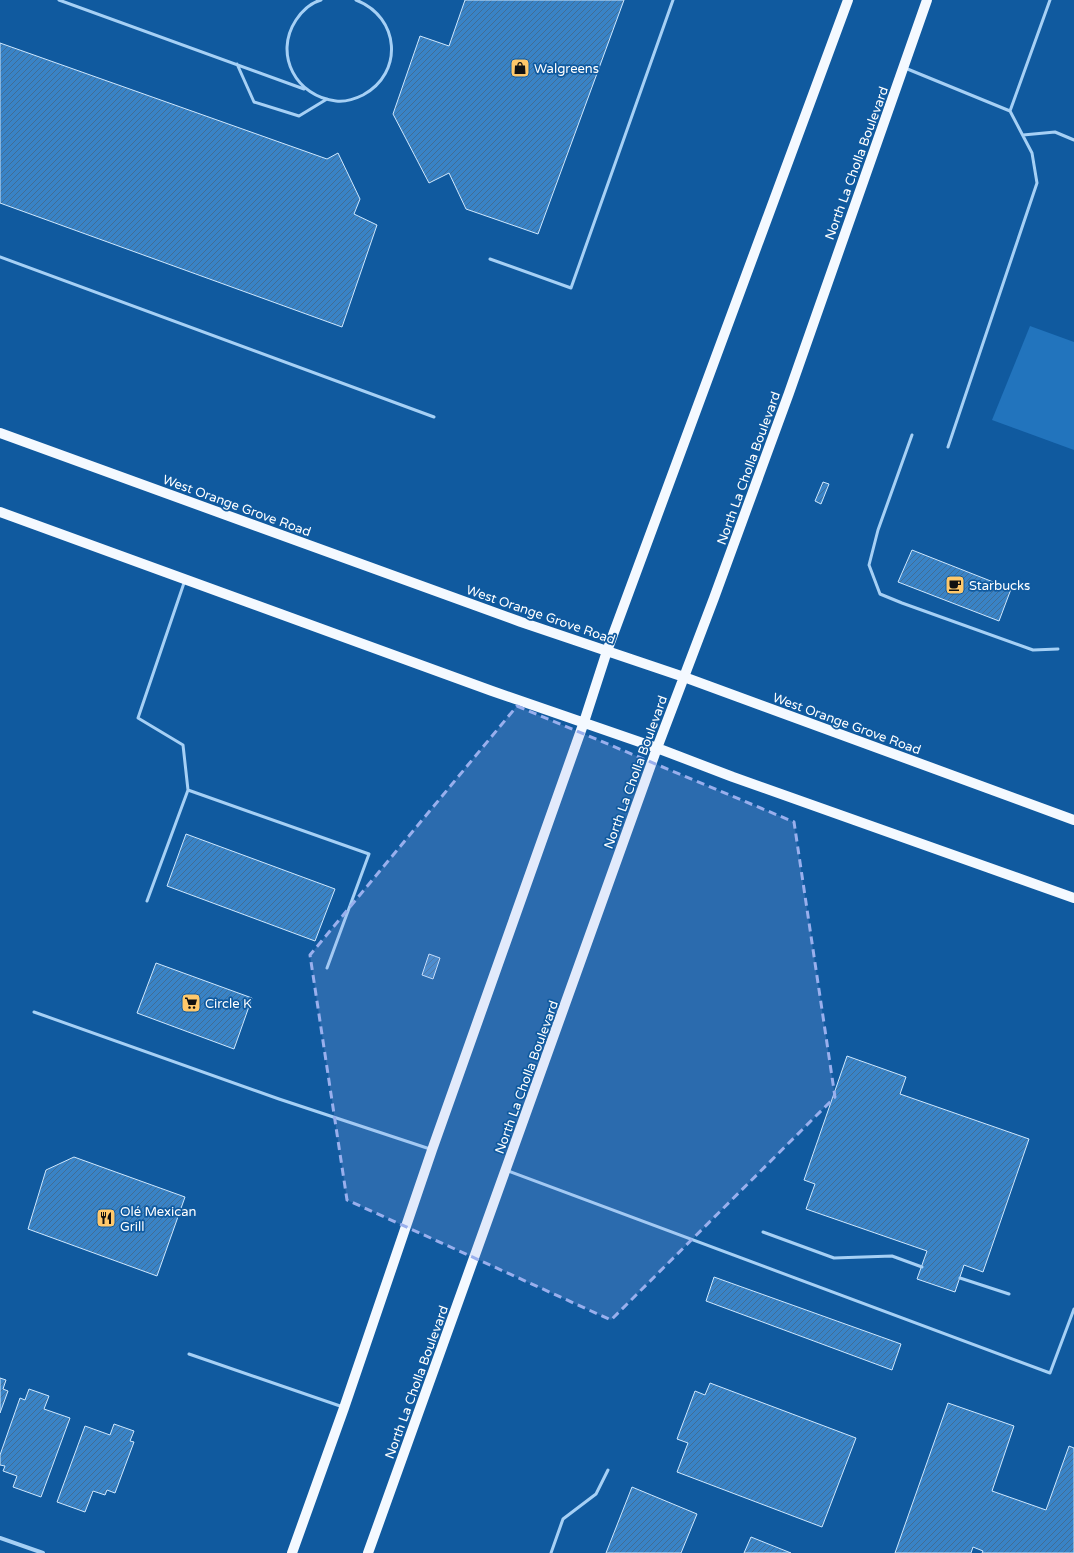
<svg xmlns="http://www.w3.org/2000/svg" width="1074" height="1553" font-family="'Varela Round',sans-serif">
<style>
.garden{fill:#2274bd}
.building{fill:url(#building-hatch);stroke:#cfe8fe}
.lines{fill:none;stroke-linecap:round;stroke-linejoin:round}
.lane{stroke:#a6d0f5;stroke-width:3}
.street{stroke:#a6d0f5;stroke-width:4}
.primary{stroke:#f4f9ff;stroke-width:10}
.marked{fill:#99afed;fill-opacity:0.2;stroke:#99afed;stroke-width:3;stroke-dasharray:8 5;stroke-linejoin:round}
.labels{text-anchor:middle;stroke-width:3.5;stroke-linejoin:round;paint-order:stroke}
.poi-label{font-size:13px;fill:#fff;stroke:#105a9f;text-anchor:start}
.street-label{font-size:13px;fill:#fff;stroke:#105a9f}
</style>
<defs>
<pattern id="building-hatch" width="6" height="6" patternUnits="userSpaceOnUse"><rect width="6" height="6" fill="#3983c6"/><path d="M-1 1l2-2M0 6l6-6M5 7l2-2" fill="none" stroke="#416d95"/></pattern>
</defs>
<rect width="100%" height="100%" fill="#105a9f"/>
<path class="garden" d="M1030 326 1074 342V450L992 420Z"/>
<path class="building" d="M465 0H624L538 234 466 209 449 173 429 183 393 114 420 36 449 46Z
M0 43 327 159 338 153 360 199 354 214 377 225 342 327 0 203Z
M823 482 829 484 821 504 815 501Z
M912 550 1011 589 999 621 898 582Z
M186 834 335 889 315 941 167 886Z
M429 954 440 958 433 979 422 975Z
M156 963 252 998 234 1049 137 1013Z
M847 1056 906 1077 900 1094 1029 1139 983 1272 964 1265 955 1292 917 1279 927 1251 806 1209 815 1184 804 1180Z
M74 1157 185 1197 157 1276 28 1229 46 1170Z
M714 1277 901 1344 892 1370 706 1301Z
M0 1378 6 1380 3 1389 8 1391 0 1413Z
M710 1383 856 1438 822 1527 677 1472 688 1443 677 1439 695 1391 705 1395Z
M29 1389 49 1396 44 1409 70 1418 41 1497 13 1487 17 1476 3 1471 5 1466 0 1465V1455L20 1398 25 1400Z
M948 1403 1014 1426 992 1491 1046 1510 1069 1446 1074 1448V1553H982L983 1551 973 1547 971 1553H895Z
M114 1424 134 1431 130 1441 134 1442 115 1493 107 1490 105 1495 93 1491 85 1512 57 1502 85 1426 110 1435Z
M632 1487 697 1514 681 1553H606Z
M751 1537 791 1553H744Z"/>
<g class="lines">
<path class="lane" d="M59 0 304 89
M321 0C310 3 302 11 296 20 273 55 297 97 336 101 345 102 355 99 363 95 404 73 400 17 356 0
M237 64 254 102 299 116 327 99
M905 68 1010 111 1050 0
M1023 135 1055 132 1074 140
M0 257 434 417
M490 259 571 288 673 0
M912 435 878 530 869 565 880 594 902 603 1033 650 1058 649
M948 447 1037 183 1032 153 1010 111
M185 580 138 718 183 745 188 790 369 854 327 968
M147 901 188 790
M34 1012 279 1099 430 1149
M508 1171 1050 1373 1074 1309
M763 1232 834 1258 892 1256 922 1267
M960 1278 1009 1294
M189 1354 343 1407
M551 1553 563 1519 596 1494 608 1470"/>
<path class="street" d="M0 1538 43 1553"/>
<path class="primary" d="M0 433 521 622 684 677 1074 820
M0 512 492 691 657 748 733 777 1074 898
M292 1553 344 1408 432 1150 584 722 607 651 848 0
M368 1553 657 748 714 598 789 393 927 0"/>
</g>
<path class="marked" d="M517 706 794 822 835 1097 611 1320 347 1200 310 955Z"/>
<defs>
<g id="shop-square" transform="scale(1)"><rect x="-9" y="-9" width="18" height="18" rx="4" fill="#ffc86a" stroke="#105a9f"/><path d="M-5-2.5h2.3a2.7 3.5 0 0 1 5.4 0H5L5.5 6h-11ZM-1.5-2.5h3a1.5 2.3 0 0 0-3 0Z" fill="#111"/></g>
<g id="cafe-square" transform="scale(1)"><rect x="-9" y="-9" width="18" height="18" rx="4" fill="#ffc86a" stroke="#105a9f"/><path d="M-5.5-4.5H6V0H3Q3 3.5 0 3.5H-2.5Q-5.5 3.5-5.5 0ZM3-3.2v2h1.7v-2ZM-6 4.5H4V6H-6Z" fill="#111"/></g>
<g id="supermarket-square" transform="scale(1)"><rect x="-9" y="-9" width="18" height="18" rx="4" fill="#ffc86a" stroke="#105a9f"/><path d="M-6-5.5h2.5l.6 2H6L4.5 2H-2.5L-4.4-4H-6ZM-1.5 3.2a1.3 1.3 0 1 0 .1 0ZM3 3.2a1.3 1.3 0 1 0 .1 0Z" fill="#111"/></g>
<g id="restaurant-square" transform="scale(1)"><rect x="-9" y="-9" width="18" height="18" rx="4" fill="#ffc86a" stroke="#105a9f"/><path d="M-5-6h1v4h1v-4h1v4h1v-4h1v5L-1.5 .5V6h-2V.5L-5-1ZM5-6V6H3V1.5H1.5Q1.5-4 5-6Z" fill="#111"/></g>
</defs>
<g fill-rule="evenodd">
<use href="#shop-square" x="520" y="68"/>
<use href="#cafe-square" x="955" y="585"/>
<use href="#supermarket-square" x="191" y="1003"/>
<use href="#restaurant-square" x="106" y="1218"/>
</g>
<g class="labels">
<g class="poi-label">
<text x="534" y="73">Walgreens</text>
<text x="969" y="590">Starbucks</text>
<text x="205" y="1008">Circle K</text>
<text x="120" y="1216">Olé Mexican<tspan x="120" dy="15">Grill</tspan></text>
</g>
<g class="street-label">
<text transform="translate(856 163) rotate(-70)" y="5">North La Cholla Boulevard</text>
<text transform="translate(748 468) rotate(-70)" y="5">North La Cholla Boulevard</text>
<text transform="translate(237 505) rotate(20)" y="5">West Orange Grove Road</text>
<text transform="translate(541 614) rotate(19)" y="5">West Orange Grove Road</text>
<text transform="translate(847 723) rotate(20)" y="5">West Orange Grove Road</text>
<text transform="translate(635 772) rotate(-70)" y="5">North La Cholla Boulevard</text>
<text transform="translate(526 1077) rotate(-70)" y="5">North La Cholla Boulevard</text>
<text transform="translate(416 1382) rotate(-70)" y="5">North La Cholla Boulevard</text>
</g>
</g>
</svg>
